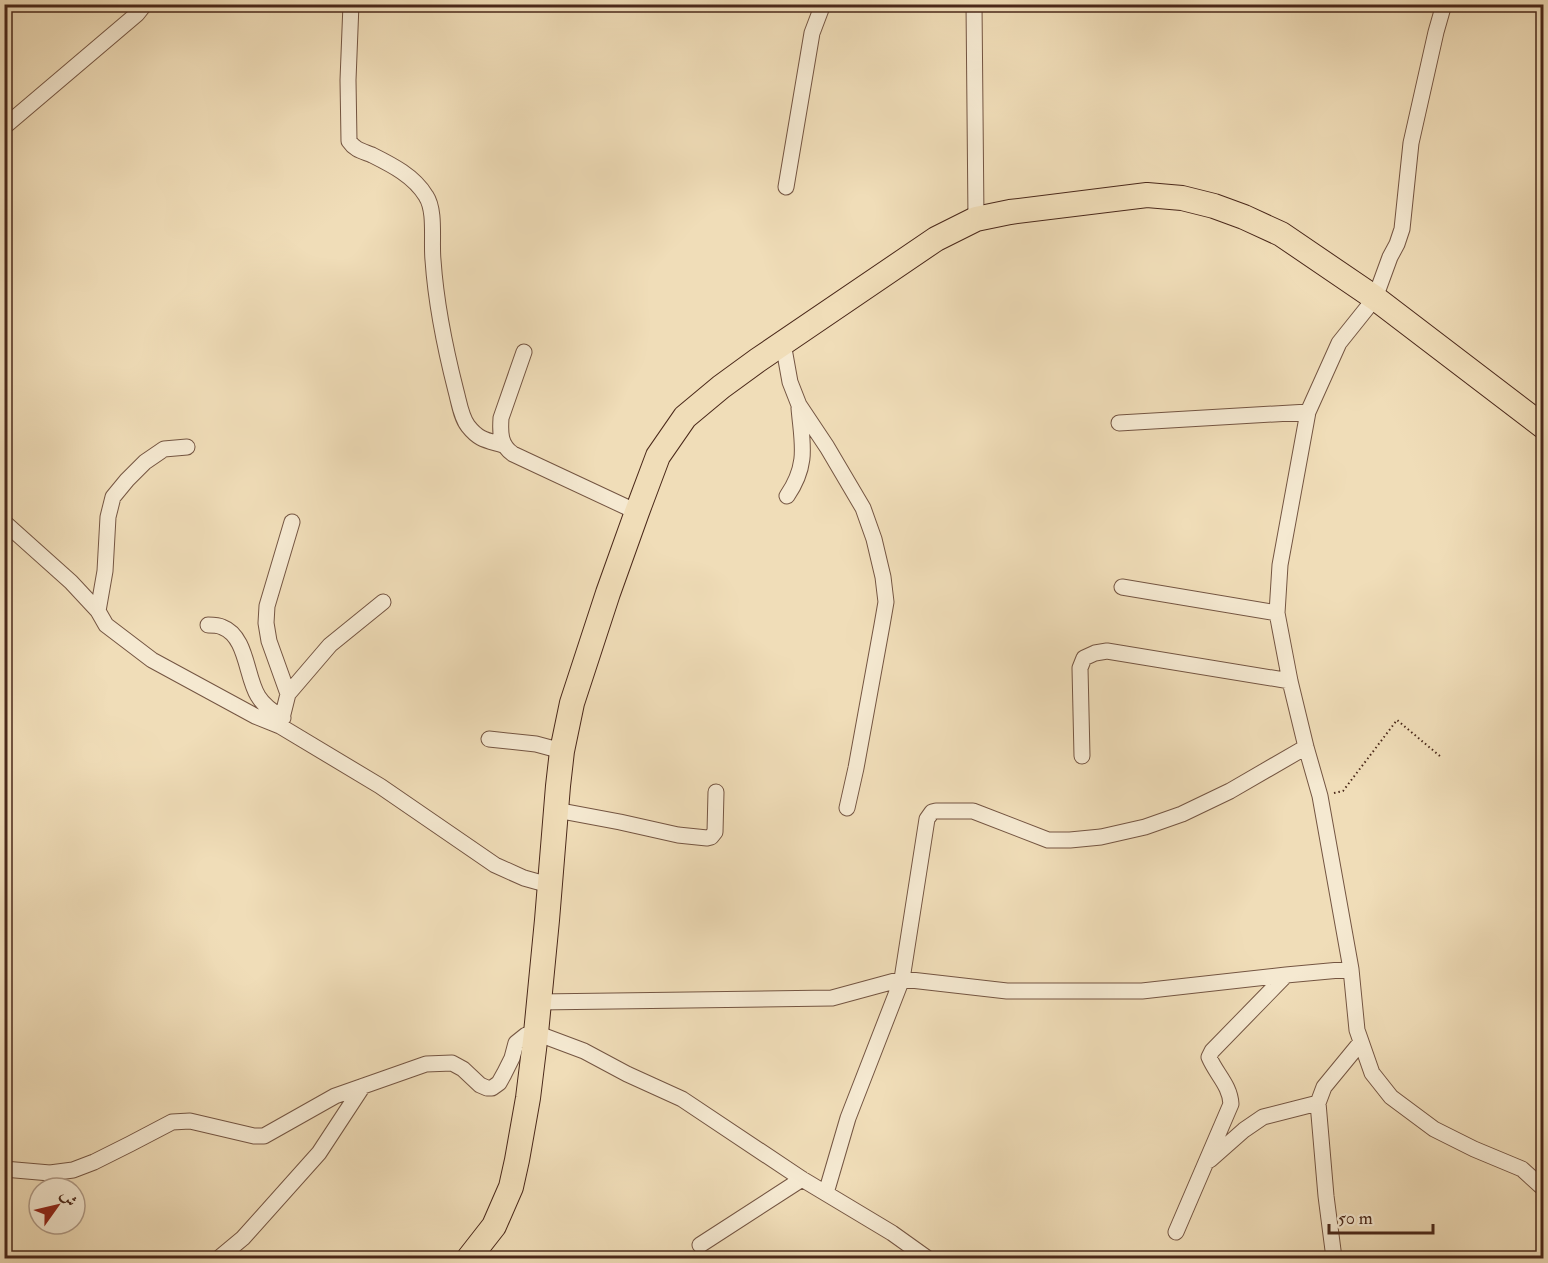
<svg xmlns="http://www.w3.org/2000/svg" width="1548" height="1263" font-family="'IM FELL Double Pica',Amiri,serif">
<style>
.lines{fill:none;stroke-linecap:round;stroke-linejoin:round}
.street-casing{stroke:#745542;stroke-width:17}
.primary-casing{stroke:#4a281a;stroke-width:26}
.path{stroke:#4a281a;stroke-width:2;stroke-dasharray:1.5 3;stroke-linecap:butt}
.street{stroke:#f5e9d1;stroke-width:15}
.primary{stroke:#f0ddb8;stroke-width:24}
</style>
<rect width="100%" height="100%" fill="#f0ddb8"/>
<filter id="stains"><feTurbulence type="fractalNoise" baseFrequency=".00333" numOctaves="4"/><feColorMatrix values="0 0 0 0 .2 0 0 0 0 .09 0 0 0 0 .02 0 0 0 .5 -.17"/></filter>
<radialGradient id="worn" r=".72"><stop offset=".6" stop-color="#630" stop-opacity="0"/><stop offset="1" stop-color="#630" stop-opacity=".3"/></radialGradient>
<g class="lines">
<g class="street-casing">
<path id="street" d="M351 4 348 80 349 141C355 150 362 151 372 155 392 165 414 176 426 196 436 211 431 242 433 260 436 304 445 348 456 391 459 402 461 417 468 426 479 440 486 440 503 445
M974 4 976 219
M1444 4 1436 32 1411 143 1402 229 1397 244 1390 257 1375 298 1339 343 1308 412 1280 565 1277 613 1290 681 1306 747 1320 796 1351 969 1357 1030 1372 1073 1391 1097 1434 1129 1474 1149 1522 1169 1544 1189
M4 127 137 14 145 4
M786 187 812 33 823 4
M783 343 790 382 799 405 827 447 863 508 874 539 883 577 886 602 882 625 856 768 847 808
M524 352 501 418C500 433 500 445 513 454L637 512
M1119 423 1308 412
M787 496C809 464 802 443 799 408
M4 522 71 582 98 611 106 625 152 660 255 716 280 726 380 786 495 865 524 878 549 885
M1122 587 1277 613
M98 611 105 571 108 517 113 497 127 480 145 462 164 449 187 447
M208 625C212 625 218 625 222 627 247 636 246 677 258 696 264 706 273 712 283 718
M288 694 269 641 266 623 267 606 292 522
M280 726 288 694 330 645 383 602
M489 739 536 744 562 751
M1082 756 1080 668 1084 658 1095 653 1107 651 1290 681
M556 810 620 822 678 835 707 838 711 837 715 832 716 792
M538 1002 832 998 902 979 1007 991H1142L1286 975 1351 969
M1210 1160 1244 1130 1263 1117 1318 1103
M4 1169 50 1173 73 1170 94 1162 130 1144 172 1122 190 1121 254 1136H264L335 1096 426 1064 452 1063 463 1069 480 1085 487 1088H492L499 1083 504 1074 512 1058 516 1043 526 1035 536 1033 584 1051 627 1074 682 1099 802 1179 892 1233 927 1258
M826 1193 848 1118 902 979 927 819 932 812 936 811H973L1048 840H1070L1101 837 1145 827 1182 814 1230 791 1306 747
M1176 1232 1231 1104C1230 1085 1216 1074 1209 1057L1212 1051 1286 975
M700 1245 802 1179
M219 1258 243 1238 319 1153 363 1086
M1334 1258 1326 1196 1318 1103 1324 1087 1361 1042"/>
</g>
<g class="primary-casing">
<path id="primary" d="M469 1258 494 1226 511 1187 517 1160 528 1098 536 1033 547 920 558 786 562 751 572 703 608 593 637 512 658 456 685 417 721 387 758 360 936 239 976 219 1010 212 1147 195 1182 198 1214 206 1244 217 1281 234 1375 298 1544 427"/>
</g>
<path class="path" d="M1334 793 1343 791 1397 720 1441 757"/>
<use href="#street" class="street"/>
<use href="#primary" class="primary"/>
</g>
<rect width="1548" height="1263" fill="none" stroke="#f0ddb8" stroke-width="24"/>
<rect x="6" y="6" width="1536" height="1251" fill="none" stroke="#4a281a" stroke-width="3"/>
<rect x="12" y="12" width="1524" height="1239" fill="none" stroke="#4a281a" stroke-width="1.5"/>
<g transform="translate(57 1206) rotate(56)"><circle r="28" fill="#f5e9d1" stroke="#b19c88" stroke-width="1.5"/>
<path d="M0-4.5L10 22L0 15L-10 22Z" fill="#8f2418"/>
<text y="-9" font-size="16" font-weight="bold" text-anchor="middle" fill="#4a281a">ش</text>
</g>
<path d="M1329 1224v9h104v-9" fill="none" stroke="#4a281a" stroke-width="3"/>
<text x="1338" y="1224" font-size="18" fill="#4a281a" stroke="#f5e9d1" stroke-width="4.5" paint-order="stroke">50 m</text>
<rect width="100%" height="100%" filter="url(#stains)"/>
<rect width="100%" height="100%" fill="url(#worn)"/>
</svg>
